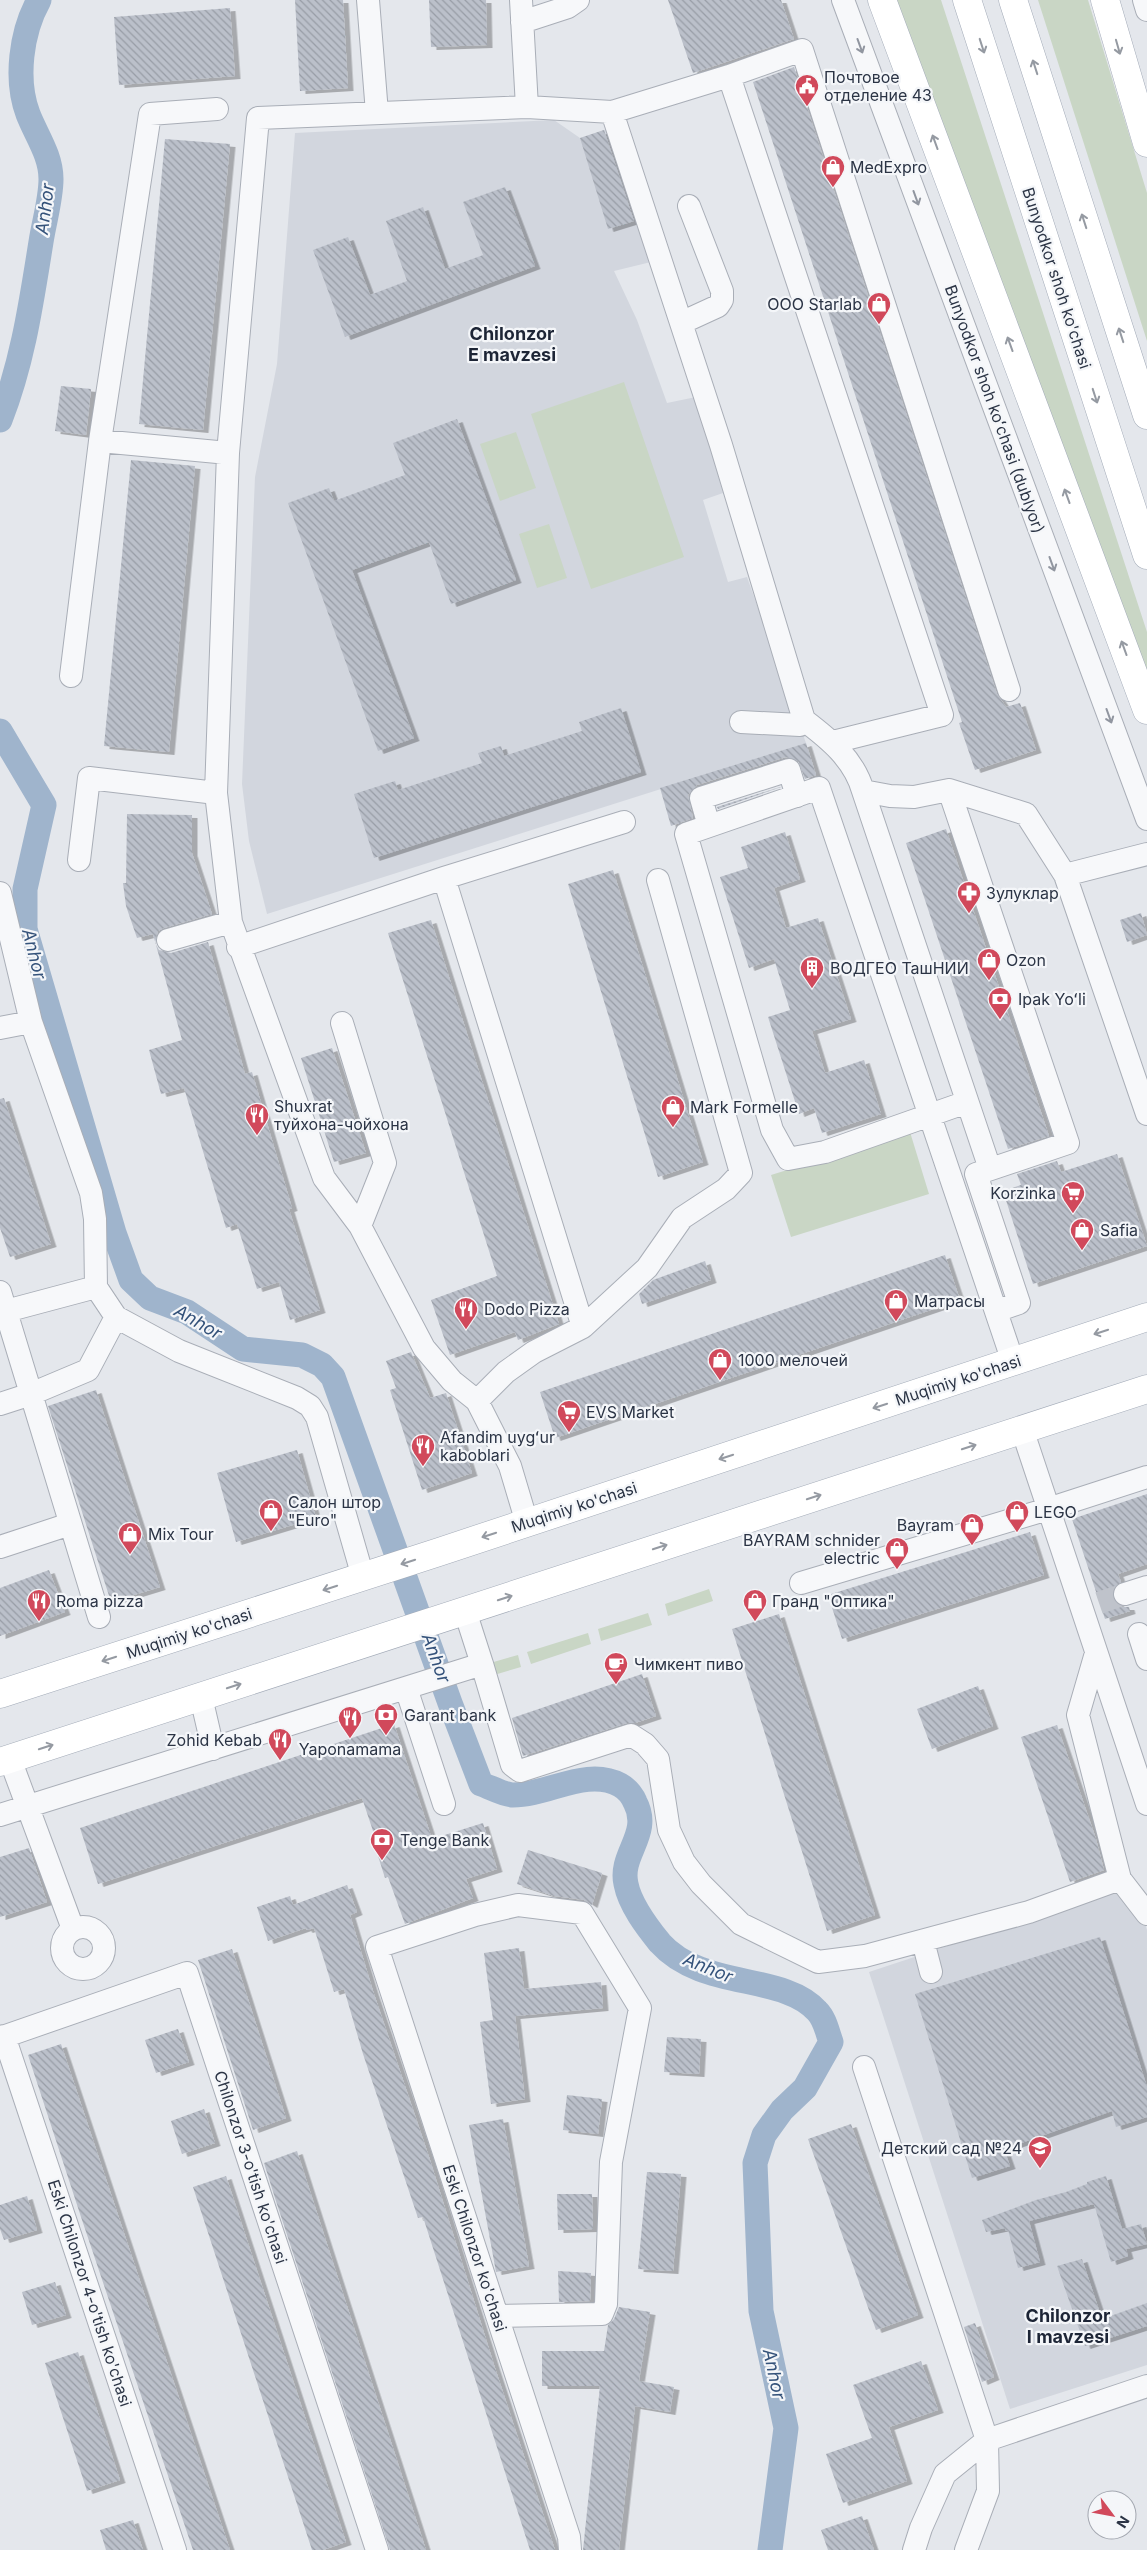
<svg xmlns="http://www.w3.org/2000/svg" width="1147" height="2550" font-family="Inter,sans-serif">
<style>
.built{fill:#d2d6de}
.green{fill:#c9d6c5}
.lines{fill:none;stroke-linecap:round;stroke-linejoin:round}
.canal{stroke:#9fb4cc;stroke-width:25}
.building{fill:url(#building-back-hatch);filter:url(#shadow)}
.minor-tunnel{stroke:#bfc3cb;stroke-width:22;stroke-dasharray:22 11;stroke-linecap:butt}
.minor-casing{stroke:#a9aeb7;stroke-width:24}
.major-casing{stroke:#a3abb8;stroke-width:29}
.minor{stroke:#f7f8fa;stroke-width:22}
.major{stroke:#fff;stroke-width:28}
.oneway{stroke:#9196a0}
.oneway2{stroke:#959aa2}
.labels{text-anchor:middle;stroke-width:4.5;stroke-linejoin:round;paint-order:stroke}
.poi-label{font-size:16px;fill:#2b3445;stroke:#f4f6f9;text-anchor:start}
.street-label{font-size:16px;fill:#2b3445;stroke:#f4f6f9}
.water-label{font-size:18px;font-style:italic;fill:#34527a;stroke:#f4f6f9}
.neighbourhood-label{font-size:18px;font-weight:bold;fill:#1d2536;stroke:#f4f6f9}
</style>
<defs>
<pattern id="building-back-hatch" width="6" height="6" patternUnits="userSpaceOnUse" patternTransform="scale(1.25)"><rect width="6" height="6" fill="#bbc0ca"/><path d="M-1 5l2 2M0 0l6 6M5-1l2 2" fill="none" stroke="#989da6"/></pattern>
<filter id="shadow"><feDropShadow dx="5.5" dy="3" stdDeviation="0" flood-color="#0004"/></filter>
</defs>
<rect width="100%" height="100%" fill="#e4e7ec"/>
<path class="built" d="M554 120 580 138 610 128 651 262 614 271 637 320 667 403 696 397 723 493 703 500 728 582 747 577 806 743 267 914 249 841 242 784 255 477 277 364 295 133Z
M1117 1890 1141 1911 1147 1930V2365L1010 2409 869 1972Z"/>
<path class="green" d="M897 0H941L1147 632V670Z
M1038 0H1088L1147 193V341Z
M624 382 684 557 591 589 531 414Z
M516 432 536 488 500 501 480 444Z
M549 524 567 578 537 588 519 534Z
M910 1132 929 1194 791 1237 771 1175Z
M709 1589 713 1601 668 1616 665 1604Z
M648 1613 652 1625 601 1641 598 1629Z
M588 1633 591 1644 531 1664 527 1652Z
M518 1655 521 1667 494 1675 490 1663Z"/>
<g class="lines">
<path class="canal" d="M0 420C23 361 31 304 41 242 44 222 51 199 51 179 51 155 36 135 28 114 15 80 21 32 39 0
M0 731 44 805 25 889V929L114 1233 131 1280 150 1298 187 1312 243 1349 302 1355 322 1365 333 1377 450 1703 481 1784C490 1787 504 1795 513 1795 548 1795 587 1767 620 1785 627 1789 632 1795 635 1802 652 1834 619 1854 626 1884 630 1905 647 1927 660 1943 702 1990 783 1973 817 2011 825 2019 827 2031 831 2042L805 2088 782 2110 764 2135 755 2163 761 2311 786 2428 770 2550"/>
</g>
<path class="building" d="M295 0H343L348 88 300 91Z
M429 0H486L487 45 431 47Z
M668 0H781L794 39 693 73Z
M230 8 235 76 119 85 114 17Z
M794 67 997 694 1006 707 1020 703 1036 750 975 770 959 723 962 722 753 82Z
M604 130 634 221 608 229 580 138Z
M165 139 230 144 203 430 139 424Z
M505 187 535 266 345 337 313 250 348 237 370 295 407 281 386 221 423 207 445 269 483 255 463 202Z
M61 386 91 389 86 435 55 431Z
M457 419 516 580 451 604 429 542 352 570 414 738 378 751 288 503 329 488 334 501 405 475 393 443Z
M131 460 195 466 169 752 104 746Z
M621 708 641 772 374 858 354 794 395 781 398 790 482 763 478 753 501 746 504 756 582 731 579 722Z
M806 743 816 775 805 779 798 761 786 757 697 785 688 795 693 818 671 826 660 788Z
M780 787H781L718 809 717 807Z
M127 814 192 815V853L212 914 164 928 158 931 155 943 159 950 171 953 208 942 245 1074 252 1072 292 1208 289 1209 320 1310 290 1320 279 1282 257 1289 237 1224 226 1228 184 1088 161 1094 149 1050 182 1040 153 934 137 938 126 906 123 883H126Z
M946 829 1049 1136 1008 1149 906 843Z
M785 832 800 879 774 888 786 928 818 918 851 1019 812 1031 825 1073 864 1060 881 1114 822 1133 814 1108 799 1114 768 1017 790 1010 774 959 749 968 720 877 748 868 741 847Z
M613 870 703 1162 658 1177 568 884Z
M1141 913 1147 935 1127 942 1120 920Z
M431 920 559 1324 518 1340 515 1332 450 1355 431 1300 497 1276 388 933Z
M332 1048 366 1153 334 1162 301 1058Z
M4 1098 51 1244 10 1257 0 1228V1099Z
M1117 1154 1147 1246 1033 1284 1003 1191 1021 1185 1017 1174 1057 1161 1061 1172Z
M945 1255 960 1300 555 1438 540 1392Z
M705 1261 711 1280 642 1304 639 1294 653 1280Z
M411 1352 430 1398 446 1393 472 1473 422 1490 390 1390 396 1388 386 1361Z
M96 1390 160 1587 111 1602 48 1406Z
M297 1450 316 1518 236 1542 217 1473Z
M1147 1494V1564L1118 1574 1121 1582 1112 1591 1113 1598 1122 1607H1129L1130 1611 1105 1619 1072 1519Z
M1030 1532 1044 1575 842 1639 828 1595Z
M49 1570 65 1612 0 1636V1588Z
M779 1614 875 1915 827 1931 732 1629Z
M642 1674 656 1716 635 1723H627L523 1756 512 1718Z
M978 1686 993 1726 932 1749 917 1709Z
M394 1724 432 1839 483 1823 497 1869 466 1879 473 1898 405 1924 388 1877 385 1878 378 1856 381 1855 362 1798 98 1884 80 1828Z
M1057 1725 1096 1839 1104 1870 1070 1882 1021 1737Z
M29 1848 47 1902 0 1917V1857Z
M528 1850 602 1873 592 1905 584 1900 554 1896 517 1884Z
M347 1885 357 1912 350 1915 373 1991 429 2157 495 2368 555 2550H530L423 2217 418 2218 363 2054 344 1989 334 1992 314 1928 307 1930 306 1928 268 1941 257 1907 290 1896 293 1905Z
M1100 1937 1147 2087V2117L1116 2127 1112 2111 1004 2149 1010 2166 972 2178 915 1994Z
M519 1948 524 1989 601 1982 603 2008 515 2016 525 2099 491 2104 480 2022 493 2020 484 1953Z
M232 1949 286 2118 253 2130 198 1960Z
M178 2029 189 2062 156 2073 145 2040Z
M667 2037 701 2039 699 2074 664 2072Z
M61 2044 154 2323 230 2550H193L81 2217 28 2055Z
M567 2095 602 2099 598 2134 563 2130Z
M204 2109 215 2143 182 2154 171 2121Z
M503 2119 529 2266 496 2272 469 2125Z
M851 2124 918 2315 876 2330 808 2139Z
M297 2151 337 2275 426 2550H390L275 2198 264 2163Z
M647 2172 681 2174 673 2271 638 2269Z
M226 2176 346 2542 323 2550H312L193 2187Z
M1106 2176 1122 2229 1141 2224 1147 2244 1126 2249 1128 2256 1111 2262 1094 2204 1029 2221 1040 2262 1018 2268 1008 2230 1006 2231 1005 2228 986 2232 982 2220 1036 2200 1066 2192 1087 2184V2182Z
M557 2194H592L593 2229 558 2230Z
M27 2196 37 2230 4 2240 0 2229V2205Z
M1082 2259 1102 2319 1147 2303V2326L1085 2346 1057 2266Z
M558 2271 591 2273 590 2301 559 2302Z
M55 2282 66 2315 32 2325 22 2292Z
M619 2307 650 2312 639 2381 674 2387 670 2412 635 2406 619 2550H583L600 2386H542V2351H604L608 2325 614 2319Z
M975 2323 994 2377 982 2382 964 2327Z
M78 2352 120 2480 87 2491 45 2363Z
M921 2361 938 2410 889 2427 907 2481 843 2503 826 2454 872 2438 853 2385Z
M862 2516 874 2550H828L821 2530Z
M133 2520 143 2550H106L100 2530Z"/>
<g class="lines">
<path class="minor-tunnel" d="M1099 1603 1125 1594"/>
<g class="minor-casing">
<path id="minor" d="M368 0 377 113
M521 0 527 107 258 118 228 453 216 793 231 922 324 1178 360 1226 424 1348 452 1381 477 1401 510 1466 527 1523
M843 0 1147 819
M1144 0 1147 10
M522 22 568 7 578 0
M729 76 942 715 833 742
M527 107 612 112 729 76 802 50 1009 690
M612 112 721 445 804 720C829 739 854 759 863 791L890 796 914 797 949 790 1026 814 1065 875 1147 854
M681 323 718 306 722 300V291L689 206
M100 441 228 453
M71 676 100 441 150 114 217 109
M741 722 800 725 804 720
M949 790 1068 1143 976 1174 1019 1303 996 1311
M863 791 987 1160
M709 826 701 798 789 770 797 796
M79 860 89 778 216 793
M1065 875 1147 1114
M444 878 583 1327 534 1352 506 1372 477 1401
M0 893 31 1022 91 1193 95 1219 96 1287 116 1317 179 1351 297 1398 310 1406 317 1417 363 1577
M168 940 231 922
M238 947 444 878 624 822
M342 1023 385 1163 360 1226
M0 1028 31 1022
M967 1102 825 1152 788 1159 772 1130 686 834 819 788C884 979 948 1170 1013 1362
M0 1292 99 1617
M6 1311 96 1287
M583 1327 647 1268 682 1218 726 1189 741 1173 658 880
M0 1404 31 1394 88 1370 116 1317
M1022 1429 1147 1804
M0 1547 70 1524
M801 1583 1048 1509 1147 1477
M1125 1594 1147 1587
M1139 1634 1147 1659
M1096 1653 1078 1715 1120 1879 1147 1914
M482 1664 512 1765 520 1771 631 1735 645 1744 658 1759 669 1830 684 1862 701 1884 741 1924 818 1962 865 1956 1029 1912 1120 1879
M406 1688 444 1804
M201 1697 213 1749
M10 1759 73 1929
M0 1815 482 1664 465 1611
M62 1948a21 21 0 1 1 42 0a21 21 0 1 1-42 0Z
M923 1941 931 1972
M4 2036 175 2550
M0 2038 187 1973 377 2550
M864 2067 987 2440 1147 2386
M497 2316 602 2314 606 2304 611 2162 640 2008 582 1913 518 1905 475 1915 377 1947 569 2537 570 2550
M914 2550 921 2528 945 2474 987 2440
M966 2550 988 2491 987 2440"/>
</g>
<g class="major-casing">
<path id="major" d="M882 0 1147 710
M967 0 1147 555
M1013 0 1147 415
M1105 0 1147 143
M0 1694 439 1552 1147 1317
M0 1762 1147 1389"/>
</g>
<use href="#minor" class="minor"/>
<use href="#major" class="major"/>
</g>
<defs><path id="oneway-shaft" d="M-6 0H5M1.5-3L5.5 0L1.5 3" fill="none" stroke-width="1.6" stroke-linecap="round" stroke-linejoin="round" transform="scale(1.25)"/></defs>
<g class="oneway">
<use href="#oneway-shaft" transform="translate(860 46) rotate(70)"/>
<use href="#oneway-shaft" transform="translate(916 198) rotate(70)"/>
<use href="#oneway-shaft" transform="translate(1052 564) rotate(70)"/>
<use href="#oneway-shaft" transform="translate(1109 716) rotate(70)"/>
</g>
<g class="oneway2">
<use href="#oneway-shaft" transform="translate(982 46) rotate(72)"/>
<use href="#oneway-shaft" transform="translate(1118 47) rotate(74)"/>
<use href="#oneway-shaft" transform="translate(1035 67) rotate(-108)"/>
<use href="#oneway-shaft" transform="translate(935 142) rotate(-110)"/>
<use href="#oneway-shaft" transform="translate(1084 221) rotate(-108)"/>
<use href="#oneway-shaft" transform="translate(1121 335) rotate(-108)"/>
<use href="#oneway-shaft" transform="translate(1010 344) rotate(-110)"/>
<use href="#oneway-shaft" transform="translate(1095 396) rotate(72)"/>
<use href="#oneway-shaft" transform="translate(1067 496) rotate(-110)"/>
<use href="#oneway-shaft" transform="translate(1124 648) rotate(-110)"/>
<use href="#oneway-shaft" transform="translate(1101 1332) rotate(162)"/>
<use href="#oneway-shaft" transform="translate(880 1406) rotate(162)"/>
<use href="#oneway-shaft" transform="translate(969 1447) rotate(-18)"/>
<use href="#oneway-shaft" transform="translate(726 1457) rotate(162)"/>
<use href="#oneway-shaft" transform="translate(814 1497) rotate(-18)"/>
<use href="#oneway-shaft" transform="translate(489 1535) rotate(162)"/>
<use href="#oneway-shaft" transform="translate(660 1547) rotate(-18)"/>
<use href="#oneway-shaft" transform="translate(408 1562) rotate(162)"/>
<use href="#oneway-shaft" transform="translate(330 1588) rotate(162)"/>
<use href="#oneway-shaft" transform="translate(505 1598) rotate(-18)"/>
<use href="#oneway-shaft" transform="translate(109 1659) rotate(162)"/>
<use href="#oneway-shaft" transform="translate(234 1686) rotate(-18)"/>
<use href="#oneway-shaft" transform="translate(46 1747) rotate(-18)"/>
</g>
<defs>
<g id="civic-pin" transform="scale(1.25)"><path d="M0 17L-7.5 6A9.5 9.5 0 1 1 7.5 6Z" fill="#d1495b" stroke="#f4f6f9"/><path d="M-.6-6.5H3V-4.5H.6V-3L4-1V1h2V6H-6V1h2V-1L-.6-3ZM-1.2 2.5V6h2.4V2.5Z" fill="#fff"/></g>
<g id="shop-pin" transform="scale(1.25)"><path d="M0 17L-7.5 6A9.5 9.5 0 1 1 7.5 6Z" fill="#d1495b" stroke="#f4f6f9"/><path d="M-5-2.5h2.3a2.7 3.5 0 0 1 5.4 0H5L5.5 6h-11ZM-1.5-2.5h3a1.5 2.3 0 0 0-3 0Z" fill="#fff"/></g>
<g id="pharmacy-pin" transform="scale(1.25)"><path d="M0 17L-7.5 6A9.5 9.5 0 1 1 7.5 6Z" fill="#d1495b" stroke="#f4f6f9"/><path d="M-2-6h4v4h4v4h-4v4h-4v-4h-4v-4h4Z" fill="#fff"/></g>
<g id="building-pin" transform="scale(1.25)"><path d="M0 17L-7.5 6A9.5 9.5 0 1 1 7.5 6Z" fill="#d1495b" stroke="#f4f6f9"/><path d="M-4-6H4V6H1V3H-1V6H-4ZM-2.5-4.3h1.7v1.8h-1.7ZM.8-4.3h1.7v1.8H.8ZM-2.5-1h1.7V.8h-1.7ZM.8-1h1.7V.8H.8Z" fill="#fff"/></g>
<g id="bank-pin" transform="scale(1.25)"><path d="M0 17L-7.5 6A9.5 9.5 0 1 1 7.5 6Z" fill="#d1495b" stroke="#f4f6f9"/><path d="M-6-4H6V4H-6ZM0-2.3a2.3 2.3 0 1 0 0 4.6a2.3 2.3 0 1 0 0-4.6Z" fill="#fff"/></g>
<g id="restaurant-pin" transform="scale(1.25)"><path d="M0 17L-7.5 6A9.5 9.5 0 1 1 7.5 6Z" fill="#d1495b" stroke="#f4f6f9"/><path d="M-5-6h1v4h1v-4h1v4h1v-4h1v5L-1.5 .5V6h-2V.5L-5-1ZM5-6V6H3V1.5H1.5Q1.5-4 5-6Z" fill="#fff"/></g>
<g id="supermarket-pin" transform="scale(1.25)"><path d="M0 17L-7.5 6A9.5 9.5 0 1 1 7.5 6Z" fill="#d1495b" stroke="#f4f6f9"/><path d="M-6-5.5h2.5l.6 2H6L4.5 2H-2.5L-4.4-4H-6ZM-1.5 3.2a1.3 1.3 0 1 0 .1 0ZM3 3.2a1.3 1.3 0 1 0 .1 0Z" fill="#fff"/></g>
<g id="cafe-pin" transform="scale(1.25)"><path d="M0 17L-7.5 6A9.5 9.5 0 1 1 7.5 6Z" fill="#d1495b" stroke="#f4f6f9"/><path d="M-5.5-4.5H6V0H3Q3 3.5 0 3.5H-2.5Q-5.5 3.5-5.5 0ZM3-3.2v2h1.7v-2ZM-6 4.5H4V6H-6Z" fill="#fff"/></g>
<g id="school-pin" transform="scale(1.25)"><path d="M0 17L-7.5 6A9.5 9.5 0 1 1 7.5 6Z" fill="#d1495b" stroke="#f4f6f9"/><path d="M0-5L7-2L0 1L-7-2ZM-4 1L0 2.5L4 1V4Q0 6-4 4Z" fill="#fff"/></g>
</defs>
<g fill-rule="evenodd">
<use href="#civic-pin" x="807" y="86"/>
<use href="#shop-pin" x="833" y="167"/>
<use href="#shop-pin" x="879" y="304"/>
<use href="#pharmacy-pin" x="969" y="893"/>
<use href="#shop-pin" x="989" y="960"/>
<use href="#building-pin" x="812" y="968"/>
<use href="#bank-pin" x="1000" y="999"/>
<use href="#shop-pin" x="673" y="1107"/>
<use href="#restaurant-pin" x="257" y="1115"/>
<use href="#supermarket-pin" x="1073" y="1193"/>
<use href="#shop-pin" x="1082" y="1230"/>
<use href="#shop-pin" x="896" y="1301"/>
<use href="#restaurant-pin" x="466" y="1309"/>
<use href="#shop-pin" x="720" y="1360"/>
<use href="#supermarket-pin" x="569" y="1412"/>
<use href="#restaurant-pin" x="423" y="1446"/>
<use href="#shop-pin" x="271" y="1511"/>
<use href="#shop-pin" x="1017" y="1512"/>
<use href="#shop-pin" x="972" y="1525"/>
<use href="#shop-pin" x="130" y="1534"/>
<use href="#shop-pin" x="897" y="1549"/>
<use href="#restaurant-pin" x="39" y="1601"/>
<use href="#shop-pin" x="755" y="1601"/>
<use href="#cafe-pin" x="616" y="1664"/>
<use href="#bank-pin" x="386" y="1715"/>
<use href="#restaurant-pin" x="350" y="1718"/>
<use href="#restaurant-pin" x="280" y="1740"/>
<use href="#bank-pin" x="382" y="1840"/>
<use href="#school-pin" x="1040" y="2148"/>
</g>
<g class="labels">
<g class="poi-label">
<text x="824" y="83">Почтовое<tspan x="824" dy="18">отделение 43</tspan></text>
<text x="850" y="173">MedExpro</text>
<text x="862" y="310" text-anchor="end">ООО Starlab</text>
<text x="986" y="899">Зулуклар</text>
<text x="1006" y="966">Ozon</text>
<text x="830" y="974">ВОДГЕО ТашНИИ</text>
<text x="1018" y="1005">Ipak Yoʻli</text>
<text x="274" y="1112">Shuxrat<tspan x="274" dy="18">туйхона-чойхона</tspan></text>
<text x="690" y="1113">Mark Formelle</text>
<text x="1056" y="1199" text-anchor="end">Korzinka</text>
<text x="1100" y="1236">Safia</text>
<text x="914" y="1307">Матрасы</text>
<text x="484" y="1315">Dodo Pizza</text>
<text x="738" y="1366">1000 мелочей</text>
<text x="586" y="1418">EVS Market</text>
<text x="440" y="1443">Afandim uygʻur<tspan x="440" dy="18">kaboblari</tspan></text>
<text x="288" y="1508">Салон штор<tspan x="288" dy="18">"Euro"</tspan></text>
<text x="1034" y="1518">LEGO</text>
<text x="954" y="1531" text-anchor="end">Bayram</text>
<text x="148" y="1540">Mix Tour</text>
<text x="880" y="1546" text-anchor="end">BAYRAM schnider<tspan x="880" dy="18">electric</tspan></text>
<text x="56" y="1607">Roma pizza</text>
<text x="772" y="1607">Гранд "Оптика"</text>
<text x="634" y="1670">Чимкент пиво</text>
<text x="404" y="1721">Garant bank</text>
<text x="262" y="1746" text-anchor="end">Zohid Kebab</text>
<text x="350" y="1755" text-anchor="middle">Yaponamama</text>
<text x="400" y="1846">Tenge Bank</text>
<text x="1022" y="2154" text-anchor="end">Детский сад №24</text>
</g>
<g class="street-label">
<text transform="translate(1057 278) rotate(72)" y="6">Bunyodkor shoh ko'chasi</text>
<text transform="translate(995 409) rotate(70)" y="6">Bunyodkor shoh koʻchasi (dublyor)</text>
<text transform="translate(958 1380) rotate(-18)" y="6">Muqimiy ko'chasi</text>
<text transform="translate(574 1507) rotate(-18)" y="6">Muqimiy ko'chasi</text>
<text transform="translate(189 1633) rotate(-18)" y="6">Muqimiy ko'chasi</text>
<text transform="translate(251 2167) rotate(72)" y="6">Chilonzor 3-o'tish ko'chasi</text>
<text transform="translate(475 2248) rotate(72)" y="6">Eski Chilonzor ko'chasi</text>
<text transform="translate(90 2293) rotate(72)" y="6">Eski Chilonzor 4-o'tish ko'chasi</text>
</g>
<g class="water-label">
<text transform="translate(45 209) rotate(-83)" y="6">Anhor</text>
<text transform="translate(34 954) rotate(76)" y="6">Anhor</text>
<text transform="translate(198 1322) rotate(30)" y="6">Anhor</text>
<text transform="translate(436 1658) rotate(70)" y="6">Anhor</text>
<text transform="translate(708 1968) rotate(22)" y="6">Anhor</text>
<text transform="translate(774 2374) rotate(78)" y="6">Anhor</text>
</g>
<g class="neighbourhood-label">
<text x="512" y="340">Chilonzor<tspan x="512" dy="21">E mavzesi</tspan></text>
<text x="1068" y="2322">Chilonzor<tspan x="1068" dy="21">I mavzesi</tspan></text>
</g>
</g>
<g transform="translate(1112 2515) rotate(122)"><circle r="24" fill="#f4f6f9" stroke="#a4a8b1"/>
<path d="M0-4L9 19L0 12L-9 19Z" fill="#d1495b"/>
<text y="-8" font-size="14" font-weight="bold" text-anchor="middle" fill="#2b3445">N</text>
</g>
</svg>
